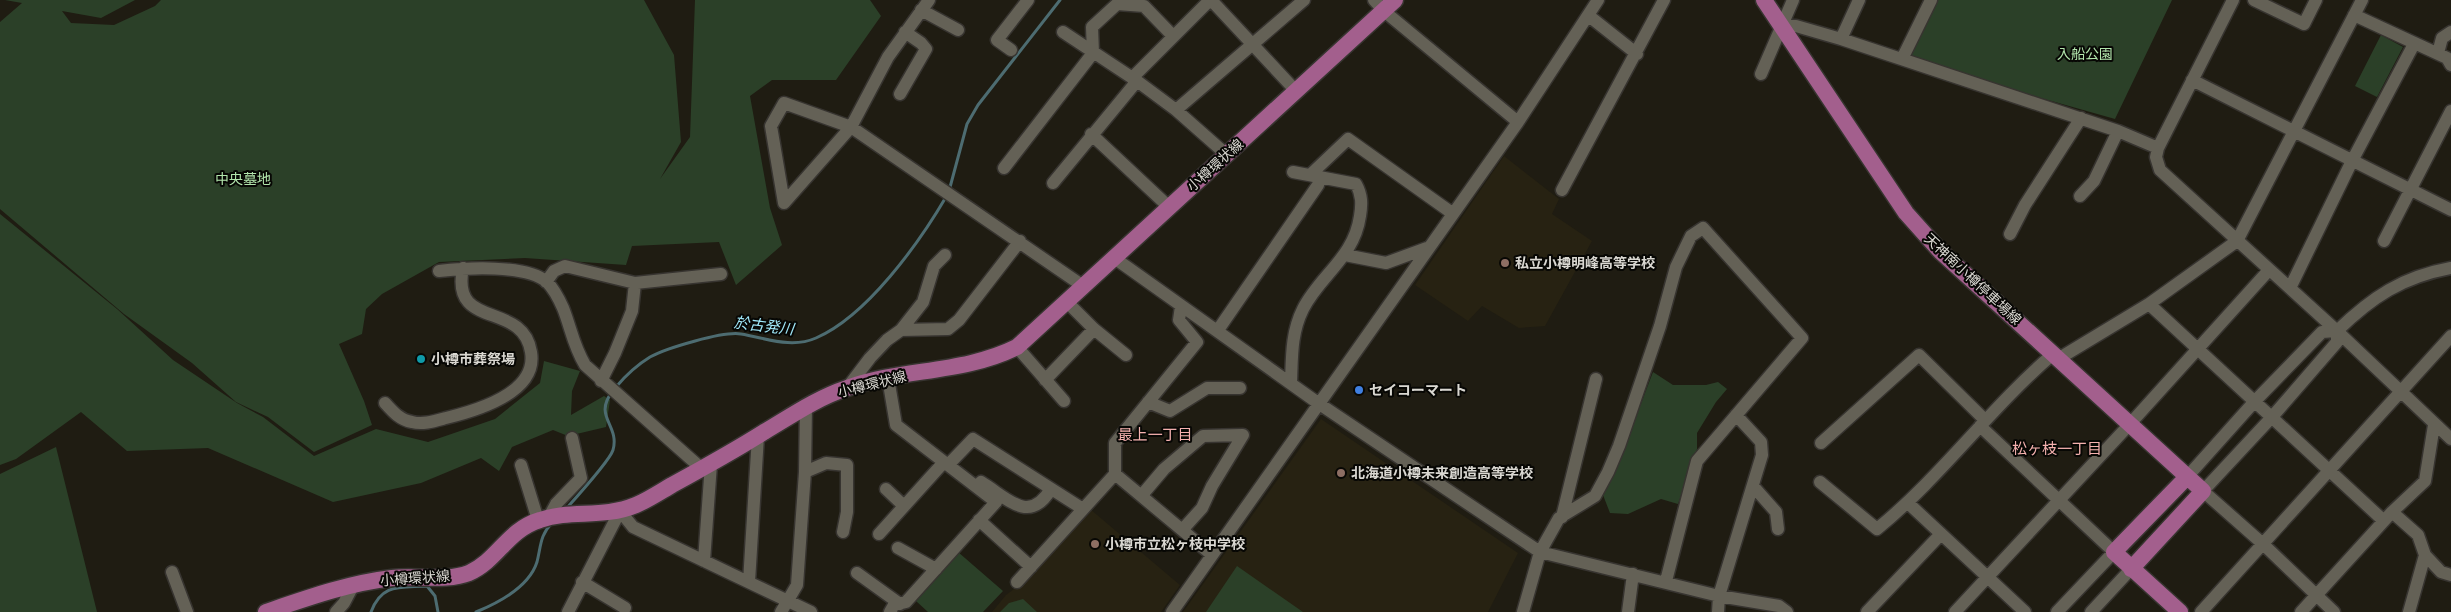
<svg xmlns="http://www.w3.org/2000/svg" width="2451" height="612" font-family="Commissioner,'Noto Sans JP',sans-serif">
<style>
.built{fill:#272212}
.green{fill:#2b4028}
.lines{fill:none;stroke-linecap:round;stroke-linejoin:round}
.stream{stroke:#4d6c71;stroke-width:3}
.minor-casing{stroke:#373430;stroke-width:15}
.major-casing{stroke:#373430;stroke-width:19}
.minor{stroke:#646156;stroke-width:12}
.major{stroke:#a35f8d;stroke-width:16}
.education-dot{fill:#8d6e63;stroke:#070704;stroke-width:2}
.culture-dot{fill:#0f9aa8;stroke:#070704;stroke-width:2}
.shop-dot{fill:#3f7fe0;stroke:#070704;stroke-width:2}
.labels{text-anchor:middle;stroke-width:4;stroke-linejoin:round;paint-order:stroke}
.park-label{font-size:14px;fill:#b2e5ac;stroke:#070704}
.street-label{font-size:14px;fill:#dad8d2;stroke:#070704}
.poi-label{font-size:14px;font-weight:bold;fill:#dad8d2;stroke:#070704;text-anchor:start}
.water-label{font-size:15px;font-style:italic;fill:#a0e8f9;stroke:#070704}
.neighbourhood-label{font-size:15px;fill:#f5b1af;stroke:#070704}
</style>
<rect width="100%" height="100%" fill="#1f1c12"/>
<path class="built" d="M1504 156 1559 199 1552 214 1592 241 1545 326 1519 328 1482 306 1468 321 1415 285Z
M1321 419 1518 553 1488 612H1183Z
M1090 509 1180 585 1161 612H992L1006 595 1026 580Z"/>
<path class="green" d="M5 0H135L101 18 62 11 71 23 114 25 155 6 161 0H644L674 55 681 142 660 179 690 137 695 0H870L881 16 836 80H772L750 96 770 208 782 245 736 285 719 242 632 246 626 265 525 258 439 262 382 294 366 309 362 334 339 344 364 401 372 425 314 452 268 417 236 402 192 363 124 314 0 209V22L22 3Z
M1932 0H2172L2115 119 1902 59Z
M2381 35 2403 47 2377 97 2355 86Z
M0 214 117 309 173 360 237 403 263 417 314 456 376 429 428 442 495 419 540 383 544 361 580 371 572 391 571 415 604 396 610 400 606 427 568 436 553 430 512 447 499 471 481 458 421 483 333 502 208 448 127 451 81 412 16 459 0 465Z
M1653 372 1673 385H1706L1718 382 1727 389 1716 402 1697 433V449L1678 504 1661 499 1628 514 1610 513 1603 495 1616 469Z
M56 447 97 612H0V474Z
M958 552 1003 591 983 612H928L916 601Z
M1237 566 1303 612H1206Z
M1023 599 1037 612H1000L1009 603Z"/>
<g class="lines">
<path class="stream" d="M949 191 967 124 978 105 1060 0
M616 387C626 375 637 365 650 357 667 348 723 331 741 334 766 338 791 349 816 338 867 316 919 243 946 197
M565 510C574 500 610 460 613 450 620 425 593 417 612 392
M371 612C382 583 400 588 427 586L435 596 438 612
M476 612C498 603 529 587 537 562 541 546 540 535 552 523"/>
<g class="minor-casing">
<path id="minor" d="M929 0 888 57 851 127 784 203 771 126 784 103 851 127 1083 286
M1211 0 1296 91
M1374 0 1384 11 1518 122
M2233 0 2158 148 2156 157 2160 170 2337 331 2451 439
M2254 0 2304 24 2316 0
M921 10 958 30
M2354 15 2447 58 2451 65
M1589 16 1637 54
M1782 26H1796L1841 39 2118 131 2158 148
M1063 32 1137 81 1176 110 1227 155
M1841 39 1859 0
M1011 50 997 40 1028 0
M2438 53 2442 38 2451 32
M1902 59 1931 0
M1761 74 1793 0
M1132 78 1210 0
M2192 80 2451 210
M900 94 926 49 921 43 905 32
M1176 110 1304 0
M1091 134 1169 207
M1004 168 1093 53 1092 27 1117 4 1144 6 1173 36
M1310 175 1348 139 1452 213
M1053 183 1137 81
M1562 190 1664 0
M2080 196 2094 181 2118 131
M2010 234 2025 205 2081 118
M2384 241 2451 111
M1345 255 1386 263 1427 248
M1113 257 1318 403 1540 552 1719 596 1779 606 1787 612
M439 271C465 268 526 264 547 282 554 289 559 299 563 308 571 328 573 345 585 365L701 468
M546 282 554 271 565 266 635 283 721 274
M2290 288 2352 161 2414 44
M1067 302 1094 329 1126 355
M2149 304 2384 521
M901 330 923 302 934 266 945 255
M1218 330 1318 185 1320 177
M2337 331C2372 297 2402 277 2451 268
M1017 347 1064 401
M2058 359 2149 304 2237 241 2362 0
M888 378 896 425 996 502 906 602 894 605 890 612
M1045 380 1094 329
M601 381 615 353 632 311 635 283
M1291 383C1292 357 1291 333 1303 309 1320 275 1354 258 1360 216 1362 204 1362 195 1356 184L1293 172
M848 387 870 358 887 340 901 330 948 329 959 320 1020 241
M1148 402 1170 411 1207 388H1240
M385 403C393 412 400 420 412 422 423 425 435 421 446 418 475 411 538 393 531 352 523 300 450 331 463 268
M1980 426 2114 552 2057 612
M1821 443 1919 355 1985 420
M521 465 538 520
M948 465 973 439 1083 509
M805 472 826 463 847 465V512L843 532
M1115 474 1212 555
M2187 477 2255 401 2322 332 2337 331V342L2272 417 2203 491 2263 544 2334 612
M1820 482 1877 529C1941 477 1990 408 2053 354
M979 484 981 482C1009 499 1029 525 1051 489
M1753 486 1776 512 1778 529
M886 489 904 506
M1142 495 1164 469 1203 436 1243 435 1212 486 1202 508 1183 529
M1908 503 2025 612
M2392 512 2418 535 2425 555 2409 612
M549 517 556 504 581 478 572 438
M1562 517 1596 379
M979 520 1031 567
M879 534 944 462
M898 548 936 569
M2425 555 2441 572 2451 575
M704 561 711 464
M172 572 187 612
M857 573 900 604
M582 582 625 608
M749 582 758 436
M1017 582 1115 474V443L1197 342 1179 320 1181 306
M336 612 344 603 354 584
M568 612 620 511 633 527 811 612
M781 612 797 585 805 472 806 406
M1172 612 1518 122 1598 0
M1523 612 1540 552 1559 518 1595 496 1608 472 1619 446 1660 326 1676 267 1691 236 1703 228 1802 338 1697 461 1666 581
M1628 612 1633 574
M1718 612 1719 596 1762 455 1761 442 1736 415
M1867 612 1941 534
M1955 612 2129 425 2269 270
M2091 612 2131 569
M2201 612 2451 336
M2301 612 2392 512 2425 481 2434 425"/>
</g>
<g class="major-casing">
<path id="major" d="M1764 0 1906 213 1940 251 2203 491 2131 569
M266 612C307 598 349 583 392 578 416 575 446 582 469 573 498 560 507 530 540 520 572 509 602 519 636 505 648 500 660 492 672 485 703 468 734 451 764 432 791 416 817 398 847 388 902 368 963 374 1017 347L1395 0
M2180 612 2114 552 2187 477"/>
</g>
<use href="#minor" class="minor"/>
<use href="#major" class="major"/>
</g>
<g class="education-dot">
<circle cx="1505" cy="263" r="5"/>
<circle cx="1341" cy="473" r="5"/>
<circle cx="1095" cy="544" r="5"/>
</g>
<circle class="culture-dot" cx="421" cy="359" r="5"/>
<circle class="shop-dot" cx="1359" cy="390" r="5"/>
<g class="labels">
<g class="park-label">
<text x="2085" y="59">入船公園</text>
<text x="243" y="184">中央墓地</text>
</g>
<g class="street-label">
<text transform="translate(1215 165) rotate(-42)" y="5">小樽環状線</text>
<text transform="translate(1973 279) rotate(43)" y="5">天神南小樽停車場線</text>
<text transform="translate(872 384) rotate(-14)" y="5">小樽環状線</text>
<text transform="translate(415 578) rotate(-4)" y="5">小樽環状線</text>
</g>
<g class="poi-label">
<text x="1515" y="268">私立小樽明峰高等学校</text>
<text x="431" y="364">小樽市葬祭場</text>
<text x="1369" y="395">セイコーマート</text>
<text x="1351" y="478">北海道小樽未来創造高等学校</text>
<text x="1105" y="549">小樽市立松ヶ枝中学校</text>
</g>
<g class="water-label">
<text transform="translate(764 326) rotate(7)" y="5">於古発川</text>
</g>
<g class="neighbourhood-label">
<text x="1155" y="440">最上一丁目</text>
<text x="2057" y="454">松ヶ枝一丁目</text>
</g>
</g>
</svg>
